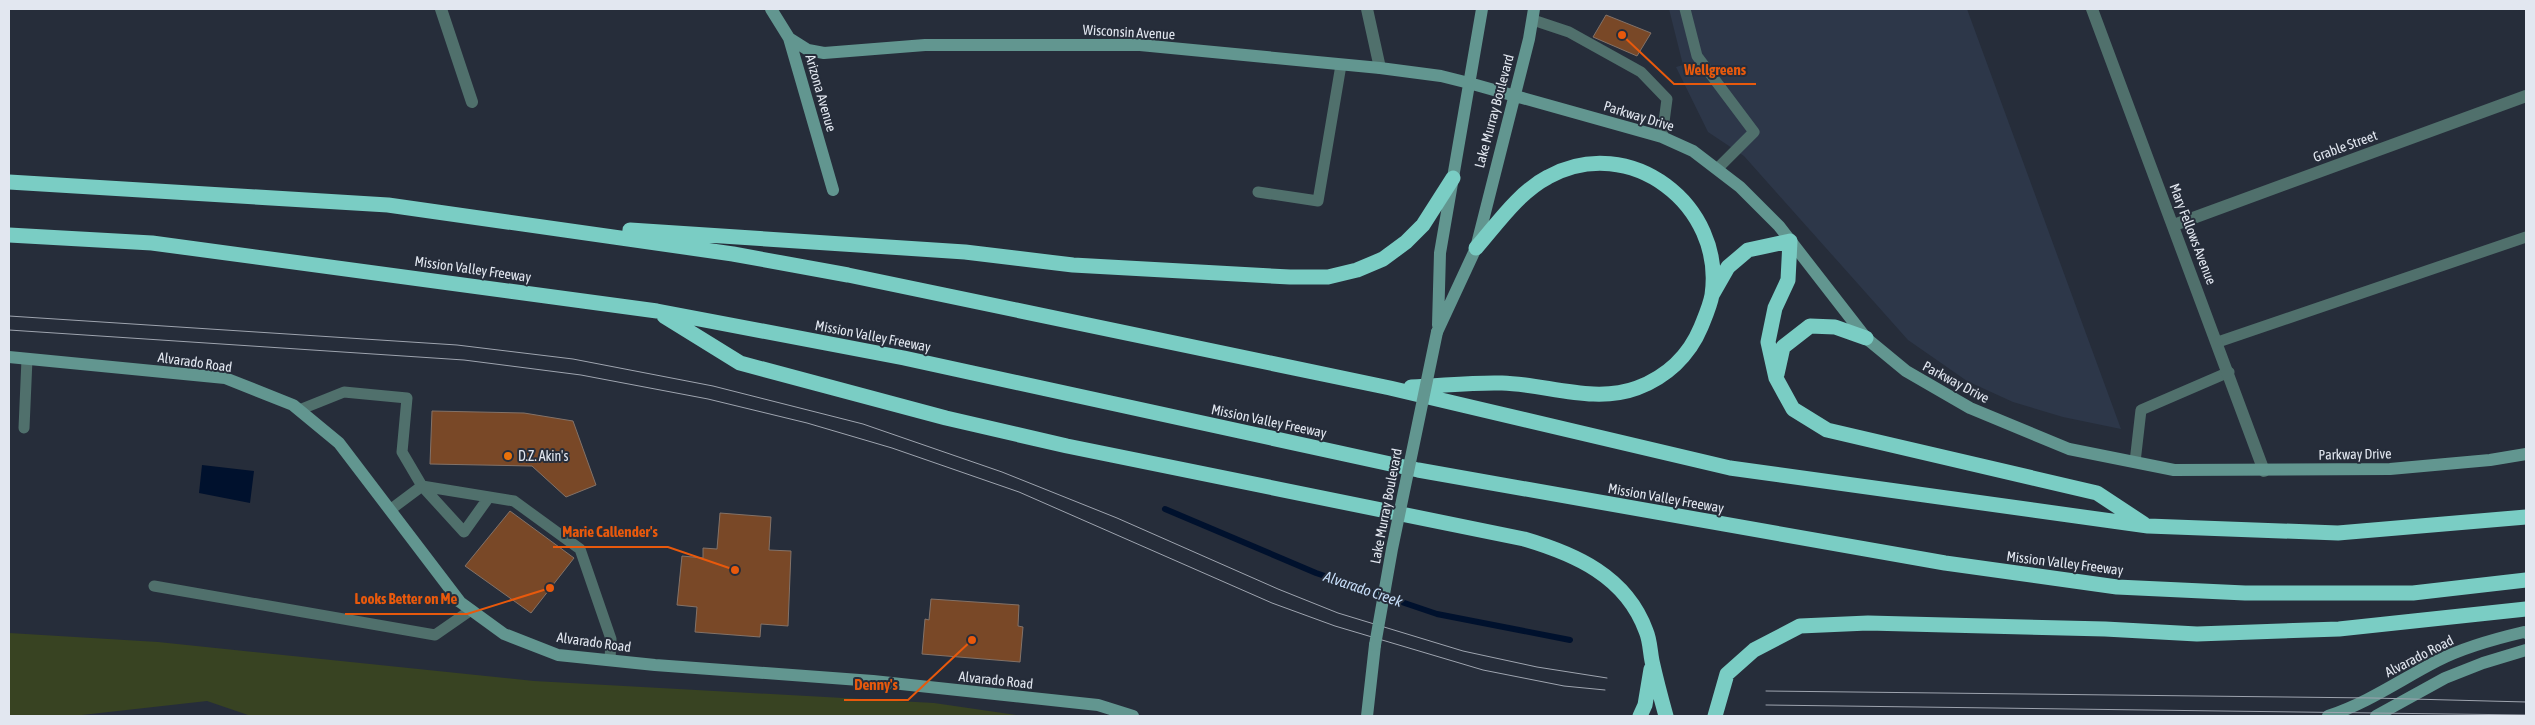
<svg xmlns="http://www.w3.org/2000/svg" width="2535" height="725" font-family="'Asap Condensed',sans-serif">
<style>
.built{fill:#2d3749}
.green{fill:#384322}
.water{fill:#00112d}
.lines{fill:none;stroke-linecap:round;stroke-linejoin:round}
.stream{stroke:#00112d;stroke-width:6}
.building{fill:#794827;stroke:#837268}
.lane{stroke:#50706c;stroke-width:11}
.street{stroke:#50706c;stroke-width:12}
.secondary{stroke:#629690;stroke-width:12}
.highway{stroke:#7acdc4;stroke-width:15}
.tram{stroke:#9ea4af;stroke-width:1}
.secondary-bridge{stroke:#629690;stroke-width:12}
.food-dot{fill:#e8710a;stroke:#262d3a;stroke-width:2}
.labels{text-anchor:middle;stroke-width:4;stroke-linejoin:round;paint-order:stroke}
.street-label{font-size:14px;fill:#e2e7f0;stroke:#262d3a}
.poi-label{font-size:14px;fill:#e2e7f0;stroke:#262d3a;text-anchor:start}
.water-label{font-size:15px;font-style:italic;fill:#c7def9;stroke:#262d3a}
.leader{fill:none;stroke:#e8590c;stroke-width:2}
.callout-dot{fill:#e8590c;stroke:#262d3a;stroke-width:2}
.callout-label{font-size:15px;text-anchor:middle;font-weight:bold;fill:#e8590c;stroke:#262d3a;stroke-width:4;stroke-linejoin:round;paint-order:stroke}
</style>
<rect width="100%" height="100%" fill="#262d3a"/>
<path class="built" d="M1669 9H1967L2121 429 2063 417 2013 402 1967 381 1908 340 1744 156 1708 132 1676 67 1683 65Z"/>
<path class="green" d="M9 633 158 642 534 681 934 703 1024 716H251L207 701 73 716H9Z"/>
<path class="water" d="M202 465 254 471 250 503 199 493Z"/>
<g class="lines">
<path class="stream" d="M1165 509 1316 573 1437 614 1570 640"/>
</g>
<path class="building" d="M1606 15 1651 33 1637 56 1593 37Z
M432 411 524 413 573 421 596 485 566 497 532 466 430 464Z
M510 511 574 558 531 613 465 566Z
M720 513 771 517 769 550 791 551 788 626 761 624 760 637 695 632 697 607 677 605 682 556 703 558V548L717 549Z
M931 599 1019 605 1018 626 1023 627 1020 662 922 654 925 619 929 620Z"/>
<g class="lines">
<path class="lane" d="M1685 9 1697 56 1754 132 1718 168
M1533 20 1569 32 1641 72 1667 99 1662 137
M1258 192 1318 201 1341 65
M2218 342 2526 237
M299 410 344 392 407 398 402 452 422 486 390 510
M24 428 27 359
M2135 462 2141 410 2229 372
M422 486 514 501 580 549 611 639 610 660
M422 486 464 532 489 497
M154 586 435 635 471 610"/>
<path class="street" d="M441 9 472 102
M1367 9 1380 68
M2092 9 2264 471
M2174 225 2526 96"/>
<path class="secondary" d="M771 9 789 38 833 190
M789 38 808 50 824 53 925 45H1140L1380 68 1441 76 1469 83 1662 137 1693 151 1740 187 1779 226 1866 338 1906 371 1970 408 2069 449 2174 470 2390 469 2490 460 2526 454
M1438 325 1440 253 1482 9
M1437 332 1476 248 1529 39 1534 9
M9 357 225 378 293 405 339 443 460 602 504 634 558 655 655 665 873 681 1098 705 1133 716
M1367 716 1375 645
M2328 716C2368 703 2400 680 2437 661 2464 647 2494 639 2524 632L2526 633
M2376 716 2445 678 2483 663 2526 650"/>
<path class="highway" d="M9 182 388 205 733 254 848 275 1390 388 1730 468 2148 526 2338 533 2526 517
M630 230 965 252 1073 265 1290 277H1328L1357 270 1383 259 1406 242 1423 225 1453 178
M9 235 152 243 657 311 904 358 1418 470 1945 563 2117 587 2245 593H2413L2526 580
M1712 295 1728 267 1748 250 1790 241 1788 280 1775 308 1768 342 1776 378 1793 409 1827 430 2097 493 2144 524
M664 316 740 363 946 418 1067 446 1524 539C1575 554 1626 576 1646 631 1650 640 1650 651 1652 661 1656 679 1661 698 1666 716
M1777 374 1783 347 1810 326 1835 327 1866 338
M1411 387C1441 386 1472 382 1502 383 1546 384 1594 404 1637 388 1666 377 1689 356 1701 327 1705 317 1710 306 1712 295 1725 205 1630 132 1548 177 1519 192 1497 224 1476 248
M1640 716 1645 705 1651 669
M1715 716 1727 674 1754 650 1800 626 1868 623 2105 629 2197 634 2339 629 2526 609"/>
<path class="tram" d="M9 316 457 345 573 359 713 386 863 424 1002 472 1117 518 1278 589 1338 613 1463 651 1537 667 1607 678
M9 330 464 360 581 375 708 399 807 423 892 448 1019 492 1272 603 1335 626 1483 670 1564 686 1605 690
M1766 691 2373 698 2526 702
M1766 705 2526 715"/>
<path class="secondary-bridge" d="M1375 645 1392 549 1437 332"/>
</g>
<circle class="food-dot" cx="508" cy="456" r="5"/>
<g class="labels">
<g class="street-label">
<text transform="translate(1129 32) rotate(3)" y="5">Wisconsin Avenue</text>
<text transform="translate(821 93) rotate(74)" y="5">Arizona Avenue</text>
<text transform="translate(1494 111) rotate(-75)" y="5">Lake Murray Boulevard</text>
<text transform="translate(1639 116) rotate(17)" y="5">Parkway Drive</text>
<text transform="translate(2345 146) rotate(-20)" y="5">Grable Street</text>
<text transform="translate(2193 234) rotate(69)" y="5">Mary Fellows Avenue</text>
<text transform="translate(473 269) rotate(8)" y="5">Mission Valley Freeway</text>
<text transform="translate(873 336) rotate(11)" y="5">Mission Valley Freeway</text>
<text transform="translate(195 362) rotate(8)" y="5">Alvarado Road</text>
<text transform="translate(1956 382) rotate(28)" y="5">Parkway Drive</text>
<text transform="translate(1269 421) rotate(12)" y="5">Mission Valley Freeway</text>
<text transform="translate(2355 454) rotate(-1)" y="5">Parkway Drive</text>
<text transform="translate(1666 498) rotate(10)" y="5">Mission Valley Freeway</text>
<text transform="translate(1386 506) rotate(-79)" y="5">Lake Murray Boulevard</text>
<text transform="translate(2065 563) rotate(7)" y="5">Mission Valley Freeway</text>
<text transform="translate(594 642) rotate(8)" y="5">Alvarado Road</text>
<text transform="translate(2419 656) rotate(-27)" y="5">Alvarado Road</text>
<text transform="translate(996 680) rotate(6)" y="5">Alvarado Road</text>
</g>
<g class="poi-label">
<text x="518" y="461">D.Z. Akin's</text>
</g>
<g class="water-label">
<text transform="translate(1363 589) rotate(19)" y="5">Alvarado Creek</text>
</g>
</g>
<path class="leader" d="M1622 35L1674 84H1756M735 570L668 547H553M550 588L467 614H345M972 640L908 700H844"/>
<g class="callout-dot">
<circle cx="1622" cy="35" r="5"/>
<circle cx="735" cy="570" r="5"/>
<circle cx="550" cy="588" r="5"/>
<circle cx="972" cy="640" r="5"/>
</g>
<g class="callout-label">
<text x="1715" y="75">Wellgreens</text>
<text x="610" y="537">Marie Callender's</text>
<text x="406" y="604">Looks Better on Me</text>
<text x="876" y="690">Denny's</text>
</g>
<rect width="2535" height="725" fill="none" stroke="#e2e7f0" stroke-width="20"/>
</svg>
